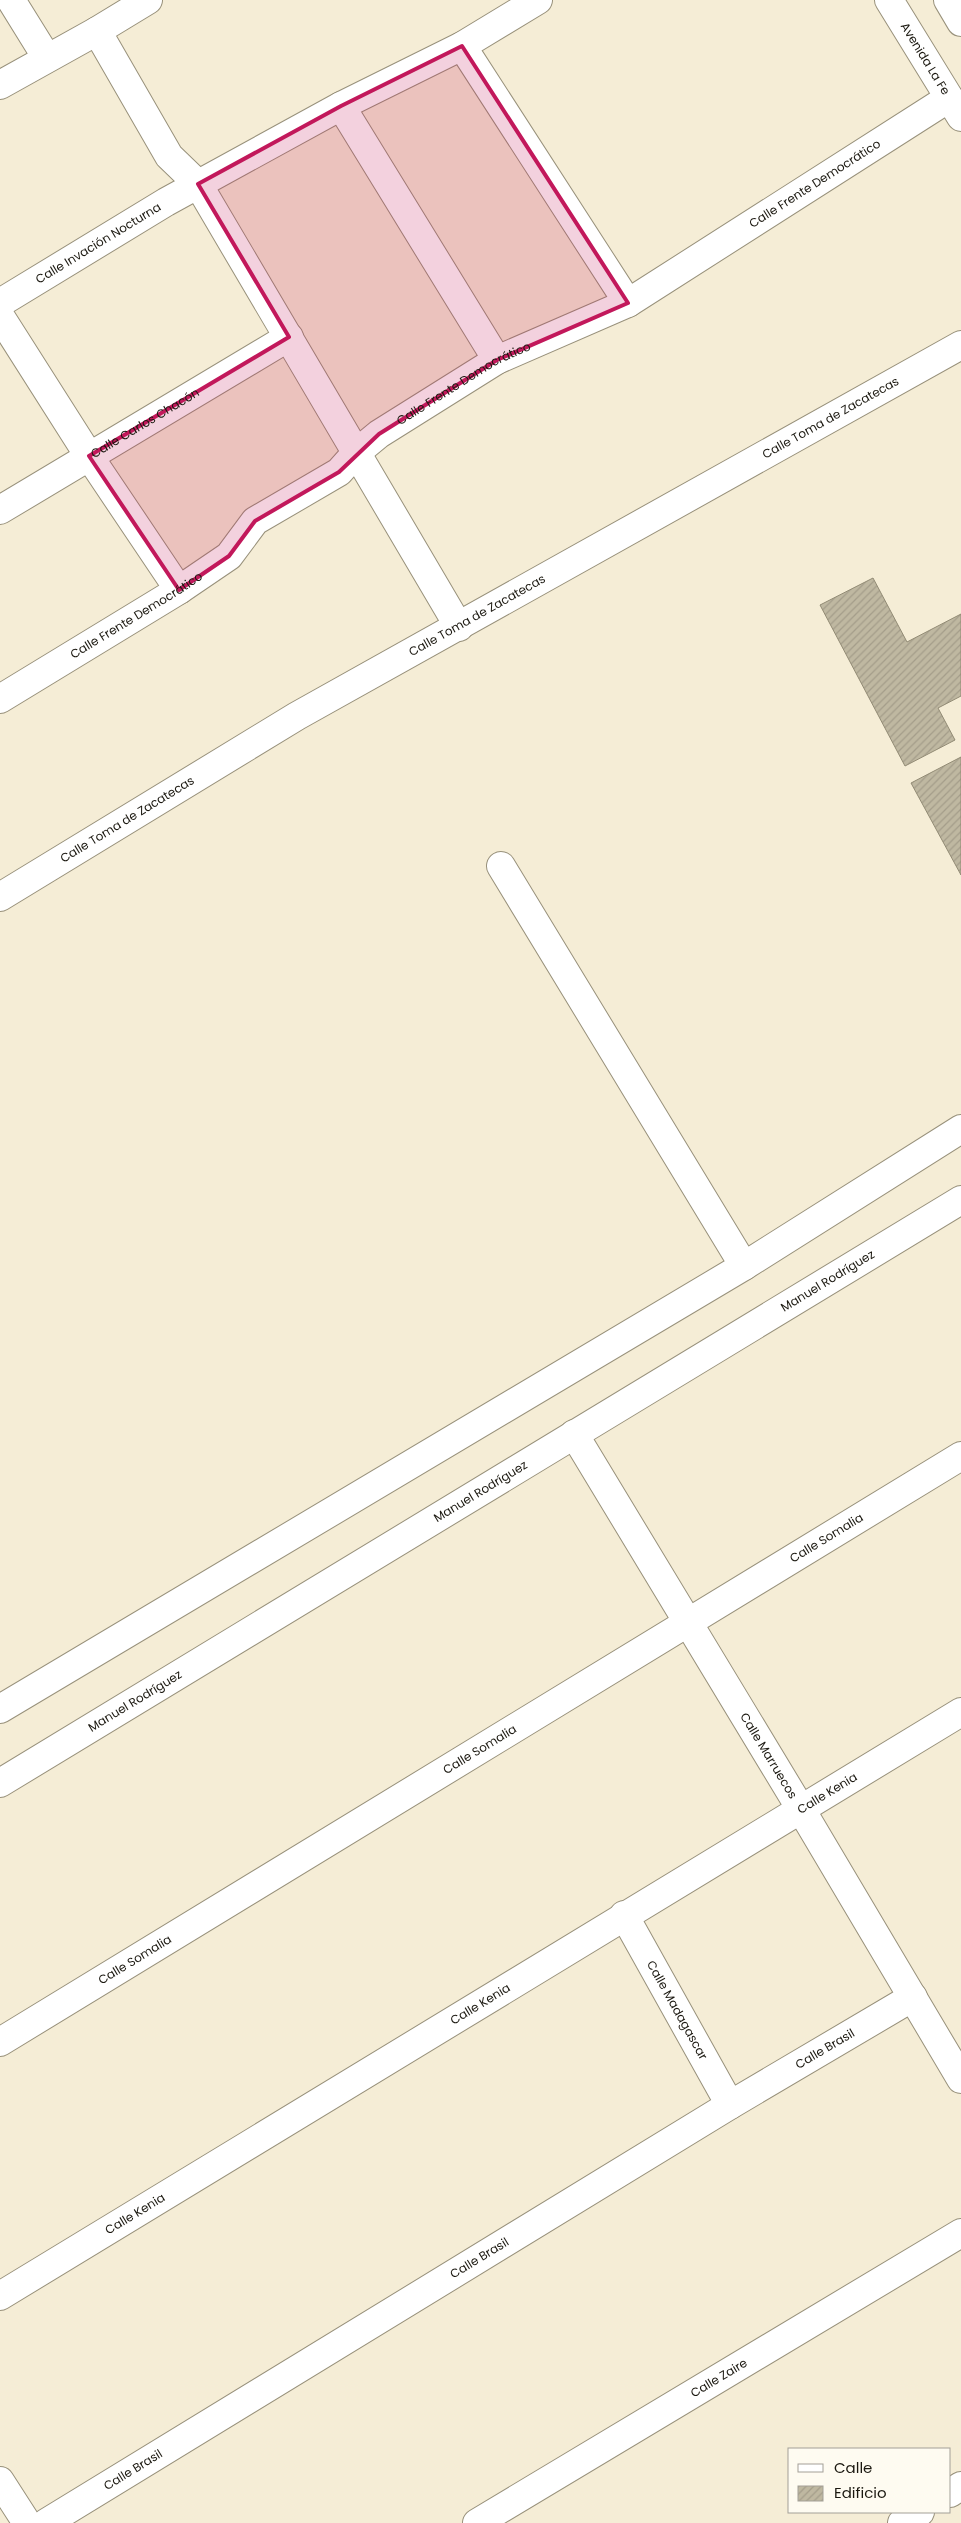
<svg xmlns="http://www.w3.org/2000/svg" width="961" height="2523" font-family="Poppins,sans-serif">
<style>
.building{fill:url(#building-hatch);stroke:#928b75}
.lines{fill:none;stroke-linecap:round;stroke-linejoin:round}
.minor-casing{stroke:#98917b;stroke-width:30}
.minor{stroke:#fff;stroke-width:28}
.marked{fill:#c2185b;fill-opacity:0.2;stroke:#c2185b;stroke-width:4;stroke-linejoin:round}
.labels{text-anchor:middle;stroke-width:4;stroke-linejoin:round;paint-order:stroke}
.street-label{font-size:12px;fill:#1b1810;stroke:#fefbf1}
</style>
<defs>
<pattern id="building-hatch" width="6" height="6" patternUnits="userSpaceOnUse" patternTransform="scale(1.25)"><rect width="6" height="6" fill="#bfb8a1"/><path d="M-1 1l2-2M0 6l6-6M5 7l2-2" fill="none" stroke="#a49d8a"/></pattern>
</defs>
<rect width="100%" height="100%" fill="#f5edd6"/>
<path class="building" d="M873 578 907 642 961 614V696L938 708 955 740 905 766 820 605Z
M961 757V875L911 783Z"/>
<g class="lines">
<g class="minor-casing">
<g id="minor">
<path d="M11 0 47 58"/>
<path d="M148 0 97 31 169 156 198 184 459 627"/>
<path id="s1" d="M889 0 961 117"/>
<path d="M948 0 961 22"/>
<path d="M462 46 628 303"/>
<path d="M0 85 97 31"/>
<path d="M341 106 497 360"/>
<path id="s2" d="M0 303 166 202 341 106 462 46 538 0"/>
<path d="M0 316 89 456 179 590"/>
<path id="s3" d="M0 510 289 337"/>
<path id="s4" d="M0 699 179 590 229 556 255 521 339 472 356 453 379 434 497 360 628 303 949 98"/>
<path d="M501 866 744 1266"/>
<path id="s5" d="M0 897 297 716 961 345"/>
<path id="s6" d="M574 1434 802 1811 961 2079"/>
<path d="M0 1709 744 1266 961 1129"/>
<path id="s7" d="M0 1783 961 1200"/>
<path id="s8" d="M624 1915 730 2105"/>
<path id="s9" d="M0 2042 961 1456"/>
<path id="s10" d="M0 2296 961 1712"/>
<path d="M0 2481 27 2523"/>
<path d="M950 2493 961 2486"/>
<path id="s11" d="M46 2523 730 2105 913 1997"/>
<path id="s12" d="M477 2523 961 2233"/>
<path d="M902 2523 920 2512"/>
</g>
</g>
<use href="#minor" class="minor"/>
</g>
<path class="marked" d="M462 46 628 303 497 360 379 434 339 472 255 521 229 556 179 590 89 456 289 337 198 184 341 106Z"/>
<g class="labels">
<g class="street-label">
<text dy="4" stroke="none"><textPath href="#s1" startOffset="69">Avenida La Fe</textPath></text>
<text dy="4" stroke="none"><textPath href="#s4" startOffset="970">Calle Frente Democrático</textPath></text>
<text dy="4" stroke="none"><textPath href="#s2" startOffset="115">Calle Invación Nocturna</textPath></text>
<text dy="4" stroke="none"><textPath href="#s4" startOffset="565">Calle Frente Democrático</textPath></text>
<text dy="4" stroke="none"><textPath href="#s5" startOffset="959">Calle Toma de Zacatecas</textPath></text>
<text dy="4" stroke="none"><textPath href="#s3" startOffset="169">Calle Carlos Chacón</textPath></text>
<text dy="4" stroke="none"><textPath href="#s4" startOffset="160">Calle Frente Democrático</textPath></text>
<text dy="4" stroke="none"><textPath href="#s5" startOffset="554">Calle Toma de Zacatecas</textPath></text>
<text dy="4" stroke="none"><textPath href="#s5" startOffset="149">Calle Toma de Zacatecas</textPath></text>
<text dy="4" stroke="none"><textPath href="#s7" startOffset="968">Manuel Rodríguez</textPath></text>
<text dy="4" stroke="none"><textPath href="#s7" startOffset="562">Manuel Rodríguez</textPath></text>
<text dy="4" stroke="none"><textPath href="#s9" startOffset="968">Calle Somalia</textPath></text>
<text dy="4" stroke="none"><textPath href="#s7" startOffset="158">Manuel Rodríguez</textPath></text>
<text dy="4" stroke="none"><textPath href="#s9" startOffset="562">Calle Somalia</textPath></text>
<text dy="4" stroke="none"><textPath href="#s6" startOffset="376">Calle Marruecos</textPath></text>
<text dy="4" stroke="none"><textPath href="#s10" startOffset="968">Calle Kenia</textPath></text>
<text dy="4" stroke="none"><textPath href="#s9" startOffset="158">Calle Somalia</textPath></text>
<text dy="4" stroke="none"><textPath href="#s10" startOffset="562">Calle Kenia</textPath></text>
<text dy="4" stroke="none"><textPath href="#s8" startOffset="109">Calle Madagascar</textPath></text>
<text dy="4" stroke="none"><textPath href="#s11" startOffset="912">Calle Brasil</textPath></text>
<text dy="4" stroke="none"><textPath href="#s10" startOffset="158">Calle Kenia</textPath></text>
<text dy="4" stroke="none"><textPath href="#s11" startOffset="508">Calle Brasil</textPath></text>
<text dy="4" stroke="none"><textPath href="#s12" startOffset="282">Calle Zaire</textPath></text>
<text dy="4" stroke="none"><textPath href="#s11" startOffset="102">Calle Brasil</textPath></text>
</g>
</g>
<rect x="788" y="2448" width="162" height="65" fill="#fefbf1" stroke="#a3a097"/>
<rect x="798" y="2464" width="25" height="8" fill="#ffffff" stroke="#a3a097"/>
<text x="834" y="2473" font-size="15" fill="#1b1810">Calle</text>
<rect x="798" y="2486" width="25" height="15" fill="url(#building-hatch)" stroke="#a3a097"/>
<text x="834" y="2498" font-size="15" fill="#1b1810">Edificio</text>
</svg>
